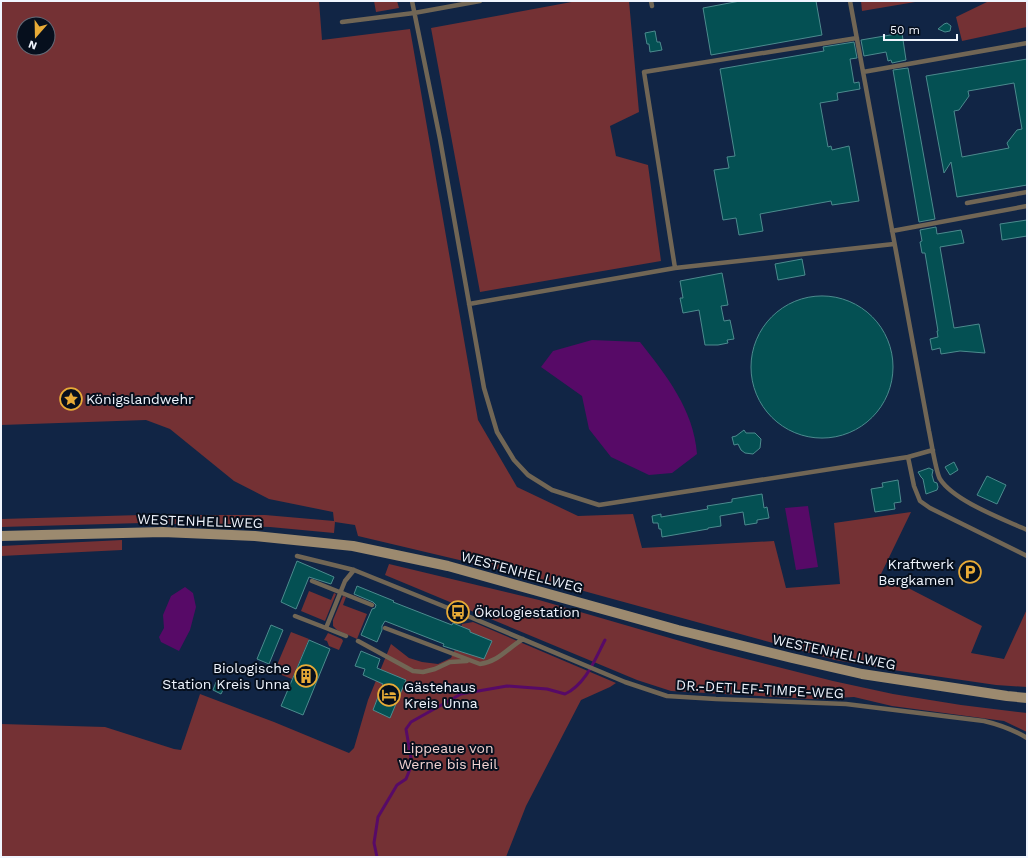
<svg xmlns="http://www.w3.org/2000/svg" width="1028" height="858" font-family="'Work Sans',sans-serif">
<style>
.green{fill:#743134;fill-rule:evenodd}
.water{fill:#570a67}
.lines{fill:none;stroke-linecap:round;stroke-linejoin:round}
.stream{stroke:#570a67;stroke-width:3}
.building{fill:#045053;stroke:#4c8b8e;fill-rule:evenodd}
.lane{stroke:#716655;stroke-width:4.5}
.secondary{stroke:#9c8a6f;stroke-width:10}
.labels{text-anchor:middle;stroke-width:4;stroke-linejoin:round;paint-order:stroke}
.poi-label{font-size:14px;fill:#f0f5fe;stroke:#060f1d;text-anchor:start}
.street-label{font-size:14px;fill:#f0f5fe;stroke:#060f1d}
.park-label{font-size:14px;fill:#f3d3d2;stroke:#060f1d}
</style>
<rect width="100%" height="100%" fill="#112545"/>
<path class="green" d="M1 1H319L322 40 410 29 478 420 517 487 578 516 633 514 642 548 774 541 786 588 840 584 834 523 911 512 881 574 982 626 971 653 1004 659 1027 609V687L996 685 893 670 835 660 540 579 358 536 355 525 335 522 334 533 270 527 142 523 1 527V519L141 515H265L334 521 333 512 269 499 234 481 170 429 146 420 1 425ZM24 24H48V48H24Z
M374 1H397L399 8 376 12Z
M577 1H629L639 112 610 126 616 156 648 165 661 261 480 292 431 28Z
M861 1H921L862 11Z
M989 1H1027V27L962 41 956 17Z
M122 540V550L1 556V546Z
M389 564 539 600 711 650 833 681 893 694 961 705 1027 713V732L1004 721 892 706 854 697 812 699 671 691 637 680 385 575Z
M309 591 331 600 334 593 336 594 325 621 301 611Z
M343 596 346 597 343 605 367 614 357 639 337 630 333 626V620Z
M473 622 616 683 610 687 581 700 526 806 506 857H1V724L105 727 174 749 181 750 200 694 274 722 349 753 354 748 368 700 391 644 409 658 422 662 438 664 451 658 458 643 462 624Z
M291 632 309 639 292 679 274 672Z
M328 633 342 639 343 641 339 650 329 646 327 641 324 640Z"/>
<path class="water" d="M592 340 640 342C666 375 694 410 697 454L672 473 649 475 611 457 589 429 582 396 541 367 553 351Z
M808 506 818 567 796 570 785 508Z
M185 587 193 593 196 607 190 630 179 651 161 642 159 637 164 628 163 615 171 596Z"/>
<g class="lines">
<path class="stream" d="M377 857 374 843 378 817 397 785 406 779 412 764 406 729 411 722 461 694 507 686 547 689 565 694C586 684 595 659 605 640"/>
</g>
<path class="building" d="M740 1H816L822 35 711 55 703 8Z
M947 23 951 26 950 31 945 32 938 29 944 24Z
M655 31 657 42H660L662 50 650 52 649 44H647L645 33Z
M902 33 906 60 892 63 891 60 888 61 886 52 864 56 861 40Z
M854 42 857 58 850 59 854 83 859 82 860 89 837 93 838 100 820 103 828 147 831 146 832 150 849 146 859 201 832 205 831 201 760 214 763 231 739 235 736 218 723 220 714 170 729 168 727 157 735 156 720 69 824 51 823 47Z
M1027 59V185L957 197 951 162 944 173 926 76ZM1014 83 1022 129 1017 130 1007 143 1009 148 962 157 954 111 959 110 969 96 968 91Z
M908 68 935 219 919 222 893 70Z
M1027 220V236L1002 240 1000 224Z
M936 227 937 234 961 230 964 243 940 247 954 328 979 324 985 353 960 351 941 354 940 348 932 350 930 339 938 337 937 331H938L925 253H922L920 242 922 241 920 230Z
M802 259 805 275 778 280 775 264Z
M722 273 728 305 721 306 724 321 730 320 734 339 727 340 728 343 718 345H705L699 310 683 313 680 298H683L680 281Z
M751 367a71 71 0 1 1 142 0a71 71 0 1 1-142 0Z
M744 430 746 433H755L761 439 760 448 753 454 745 453 741 450 738 444 734 445 732 437 736 436Z
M954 462 958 470 950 475 945 467Z
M929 468 933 470 932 475 934 482 937 483 938 487 937 490 926 494 923 479 921 477 918 472Z
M987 476 1006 485 997 504 977 495Z
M898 480 901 502 894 503 895 509 875 512 871 489 883 487 882 483Z
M762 494 764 508 767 507 769 518 757 520V523L745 525 743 512 720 516 721 526 708 528V529L662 537 661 529H659L658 523H653L652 516 661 514V517L708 509 707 506 732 502V499Z
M297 561 334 577 331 584 309 577 296 609 281 602Z
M357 586 394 601 393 602 452 625 453 623 470 630V632L492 641 484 659 443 646 444 644 385 621 382 626V630L377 642 361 635 372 609 375 608 376 605 373 602 354 594Z
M271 625 283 630 269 664 257 659Z
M309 640 330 649 303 715 281 706Z
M361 651 380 659 377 668 406 680 390 718 373 710 383 684 363 675 365 669 355 666Z
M216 682 225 686 221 694 213 690Z"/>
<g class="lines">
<path class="lane" d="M412 1 440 139 484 388 497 432 514 460 528 475 552 490 599 505 908 457
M651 1 652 6
M850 1 929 431C931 440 936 473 940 479 954 501 1003 519 1027 530
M342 22 414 13 480 1
M857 38 644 72 675 268 894 244
M863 72 1027 43
M967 203 1027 192
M892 231 1027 206
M469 304 675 268
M933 450 908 457 914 486 920 501 930 508 1027 556
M297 556 354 570 458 612 625 682 667 696 716 699 846 704 984 721C1001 725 1012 729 1027 738
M312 581 372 605
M295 616 326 628
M385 628 480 664C498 662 508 648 523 639
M346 636 326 628 345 581 354 570
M358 641 413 671 423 672 435 669 450 662 467 661"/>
<path class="secondary" d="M1 536 163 532 255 536 353 546 448 566 678 630 792 658 862 674 1007 696 1027 698"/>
</g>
<defs>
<g id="sight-ring" transform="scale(1.15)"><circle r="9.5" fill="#060f1d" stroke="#e8ab37" stroke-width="1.5"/><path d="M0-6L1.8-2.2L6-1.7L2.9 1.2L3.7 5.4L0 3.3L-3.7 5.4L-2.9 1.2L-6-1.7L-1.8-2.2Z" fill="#e8ab37"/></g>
<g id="parking-ring" transform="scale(1.15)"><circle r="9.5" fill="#060f1d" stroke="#e8ab37" stroke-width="1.5"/><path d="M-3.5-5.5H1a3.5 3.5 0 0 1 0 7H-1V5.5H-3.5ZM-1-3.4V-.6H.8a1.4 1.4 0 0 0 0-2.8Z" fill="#e8ab37"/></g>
<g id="bus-ring" transform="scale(1.15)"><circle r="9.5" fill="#060f1d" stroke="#e8ab37" stroke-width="1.5"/><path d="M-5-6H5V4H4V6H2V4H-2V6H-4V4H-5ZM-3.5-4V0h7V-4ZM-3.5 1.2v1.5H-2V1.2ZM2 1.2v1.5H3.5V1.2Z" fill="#e8ab37"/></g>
<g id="building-ring" transform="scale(1.15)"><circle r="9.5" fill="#060f1d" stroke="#e8ab37" stroke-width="1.5"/><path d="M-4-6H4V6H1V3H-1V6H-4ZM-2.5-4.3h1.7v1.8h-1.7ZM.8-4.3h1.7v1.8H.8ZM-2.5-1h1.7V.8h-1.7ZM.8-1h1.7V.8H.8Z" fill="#e8ab37"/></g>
<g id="hotel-ring" transform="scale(1.15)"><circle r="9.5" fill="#060f1d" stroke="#e8ab37" stroke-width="1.5"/><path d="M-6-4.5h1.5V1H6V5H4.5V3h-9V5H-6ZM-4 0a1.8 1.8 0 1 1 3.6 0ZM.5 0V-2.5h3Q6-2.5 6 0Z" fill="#e8ab37"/></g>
</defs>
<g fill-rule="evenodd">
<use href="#sight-ring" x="71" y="399"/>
<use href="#parking-ring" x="970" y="572"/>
<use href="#bus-ring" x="458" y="612"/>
<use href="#building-ring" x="306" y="676"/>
<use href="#hotel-ring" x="389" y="695"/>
</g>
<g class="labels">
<g class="poi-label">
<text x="86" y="404">Königslandwehr</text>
<text x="954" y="569" text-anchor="end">Kraftwerk<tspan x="954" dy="16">Bergkamen</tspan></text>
<text x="474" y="617">Ökologiestation</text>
<text x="290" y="673" text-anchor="end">Biologische<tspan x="290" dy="16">Station Kreis Unna</tspan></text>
<text x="404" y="692">Gästehaus<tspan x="404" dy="16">Kreis Unna</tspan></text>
</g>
<g class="street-label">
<text transform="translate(200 521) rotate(2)" y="5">WESTENHELLWEG</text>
<text transform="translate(522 572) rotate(15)" y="5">WESTENHELLWEG</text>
<text transform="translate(834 652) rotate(12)" y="5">WESTENHELLWEG</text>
<text transform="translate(760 689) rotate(3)" y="5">DR.-DETLEF-TIMPE-WEG</text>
</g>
<g class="park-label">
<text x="448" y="753">Lippeaue von<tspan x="448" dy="16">Werne bis Heil</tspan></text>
</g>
</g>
<rect width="1028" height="858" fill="none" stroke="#f0f5fe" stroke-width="4"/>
<g transform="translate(36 36) rotate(200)"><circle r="19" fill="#060f1d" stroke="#646b77"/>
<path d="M0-3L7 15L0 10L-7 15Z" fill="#e8ab37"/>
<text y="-6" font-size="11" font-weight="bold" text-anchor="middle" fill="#f0f5fe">N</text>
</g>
<path d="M884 34v6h73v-6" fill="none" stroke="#f0f5fe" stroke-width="2"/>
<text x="890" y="34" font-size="12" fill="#f0f5fe" stroke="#060f1d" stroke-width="3" paint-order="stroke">50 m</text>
</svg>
